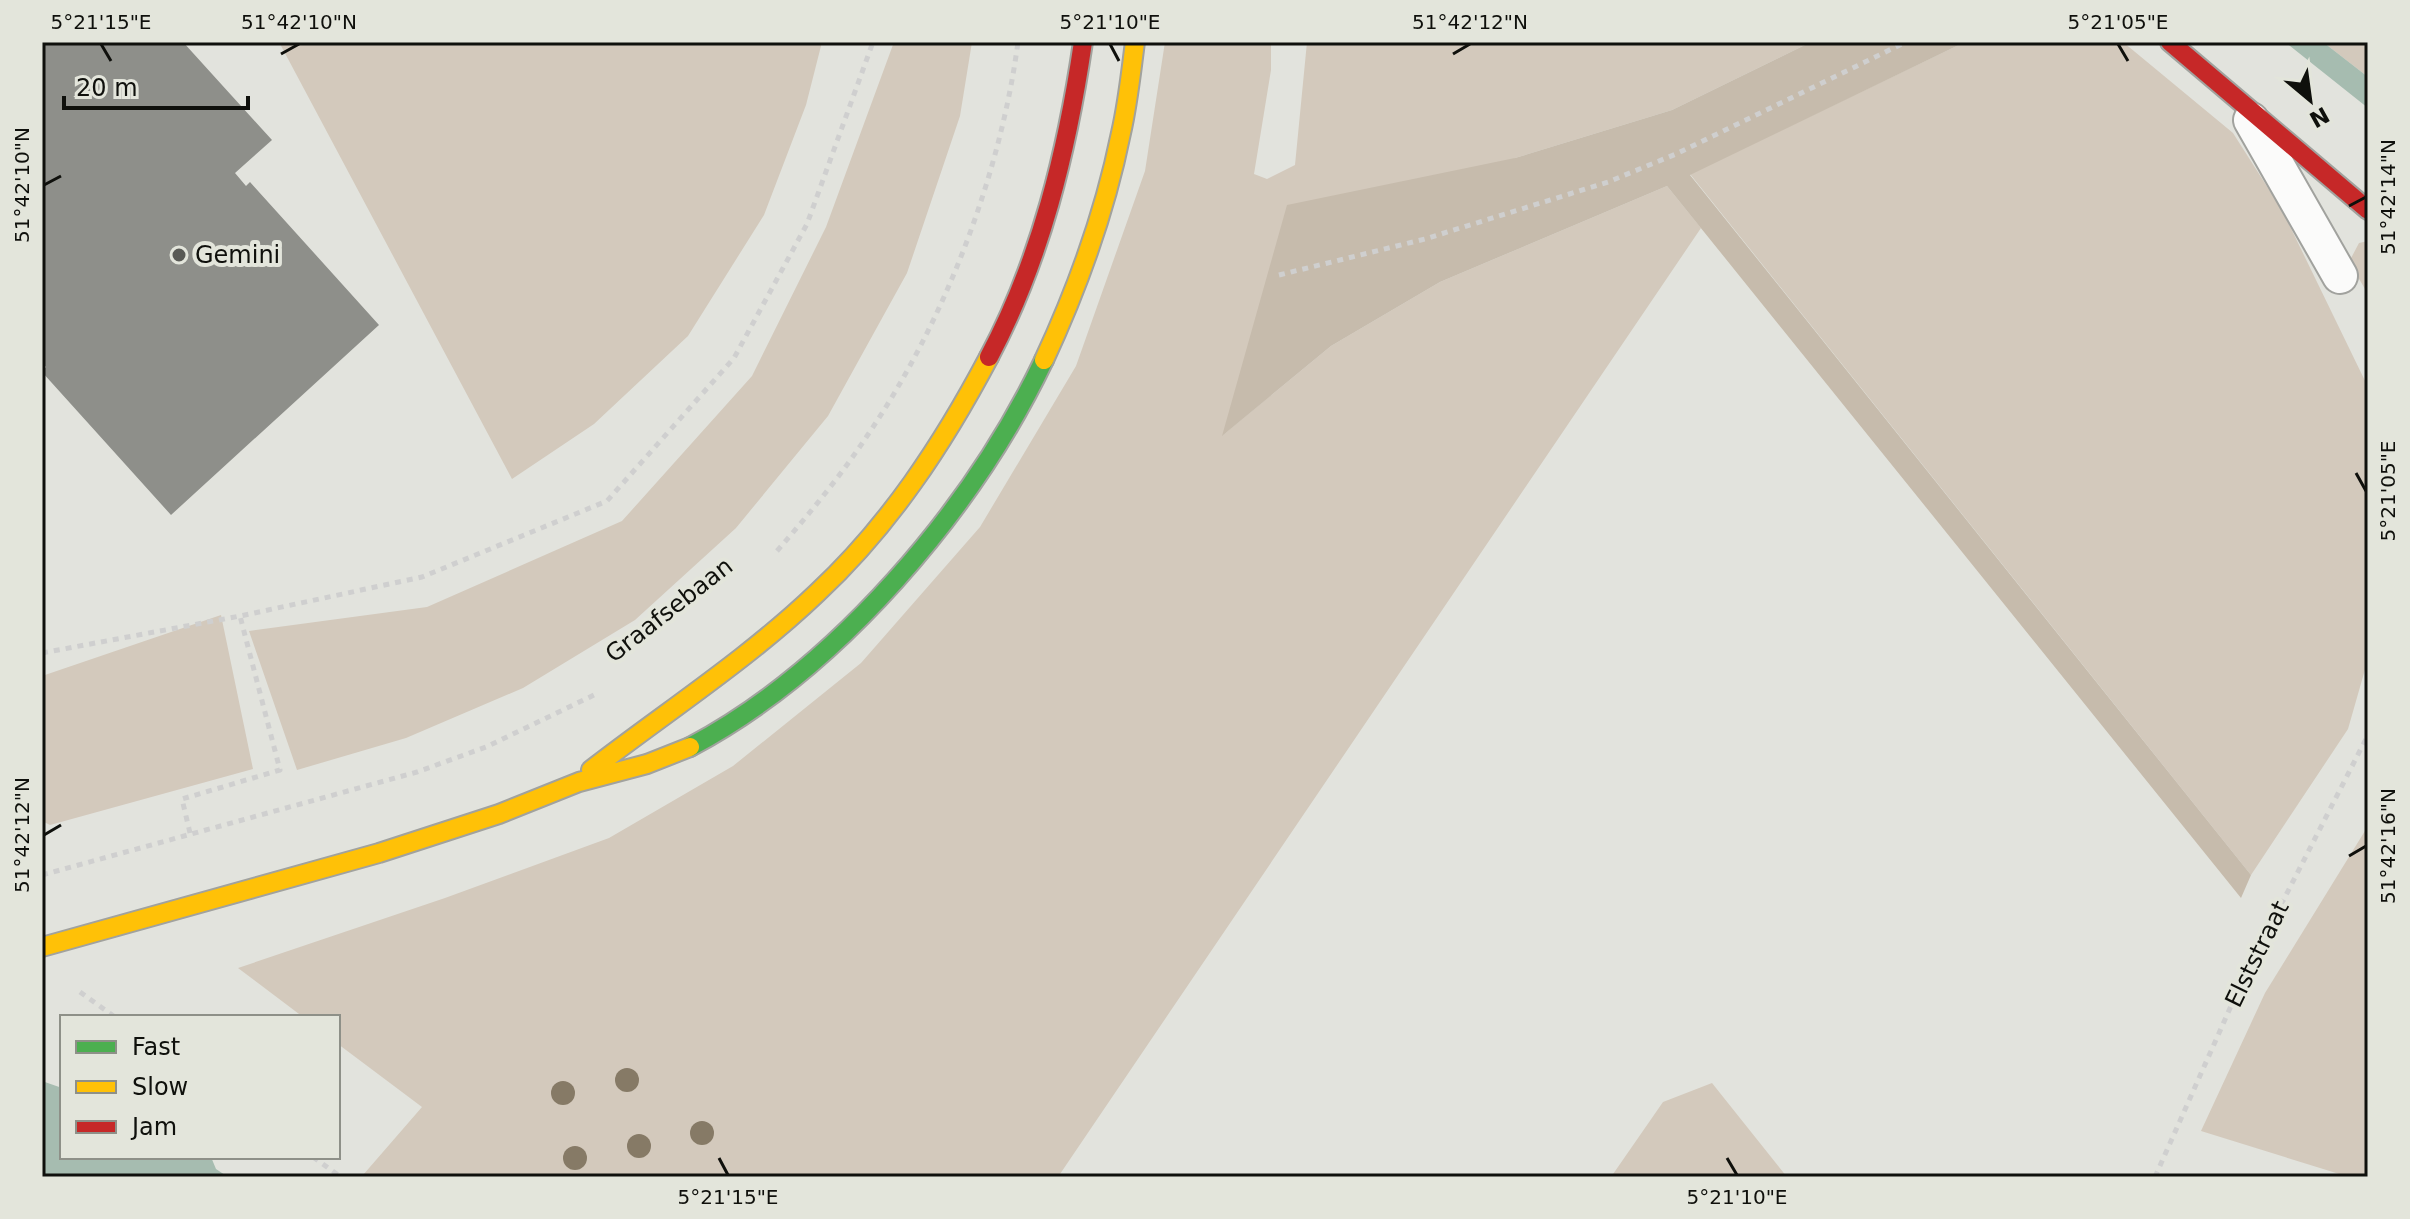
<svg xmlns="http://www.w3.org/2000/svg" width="2410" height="1219" font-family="'DejaVu Sans',sans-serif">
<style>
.green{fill:#d3c9bc}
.forest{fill:#c6bbac}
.water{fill:#a6bcb0}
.building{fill:#8e8f8a}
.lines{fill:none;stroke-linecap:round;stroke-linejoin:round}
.lane-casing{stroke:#a1a29e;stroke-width:38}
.fast-casing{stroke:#a1a29e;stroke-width:22}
.slow-casing{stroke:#a1a29e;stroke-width:22}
.jam-casing{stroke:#a1a29e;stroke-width:22}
.path{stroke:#cfcfcf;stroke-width:5;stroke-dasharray:6 6;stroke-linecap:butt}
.lane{stroke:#fbfbfa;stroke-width:34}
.fast{stroke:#4caf50;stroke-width:18}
.slow{stroke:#ffc107;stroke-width:18}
.jam{stroke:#c62828;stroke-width:18}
.tree{fill:#867a66}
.ticks{fill:none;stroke:#0f100c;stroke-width:3}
.poi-dot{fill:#595a55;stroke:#e3e5db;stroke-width:3}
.labels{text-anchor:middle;stroke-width:8;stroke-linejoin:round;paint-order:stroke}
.poi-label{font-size:24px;fill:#0f100c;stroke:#e3e5db;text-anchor:start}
.street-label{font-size:24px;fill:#0f100c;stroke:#e3e5db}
.neatline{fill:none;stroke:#0f100c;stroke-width:3}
.ticks-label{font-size:20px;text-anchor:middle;fill:#0f100c}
</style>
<rect width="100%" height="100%" fill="#e2e3dd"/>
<path class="green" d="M279 42H822L806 105 764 215 688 336 594 424 512 479Z
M894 42H972L960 116 907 273 828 416 736 528 635 620 523 688 406 738 297 770 249 631 427 607 622 521 752 376 826 227Z
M1165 42H1271V70L1254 174 1267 179 1295 165 1307 42H1811L1672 110 1515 158 1223 435 1331 346 1440 282 1667 186 1701 228 1058 1177 363 1175 422 1107 338 1044V1017H303L238 968 445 898 609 838 733 766 861 663 980 527 1076 366 1145 171Z
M1965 42H2123L2233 133 2282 210 2368 387V659L2348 729 2251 875 1690 174Z
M2323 42H2368V77Z
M2368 241V294L2349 262 2359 243Z
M221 615 253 769 50 825 42 821V676Z
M2368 826V1177H2349L2201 1131 2265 993Z
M1712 1083 1787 1177H1611L1663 1102Z"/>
<path class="forest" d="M1811 42H1965L1690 175 2251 875 2241 898 1667 186 1440 282 1331 346 1222 436 1287 205 1515 158 1672 110Z"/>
<path class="water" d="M2285 42H2323L2368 77V108Z
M42 1081 62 1088V1157H211L216 1169 228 1177H42Z"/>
<path class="building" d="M42 42H183L272 140 235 173 246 186 250 182 379 325 171 515 42 372 46 367 42 362Z"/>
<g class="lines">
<g class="lane-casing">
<path id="lane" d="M2251 120 2340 276"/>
</g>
<g class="fast-casing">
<path id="fast" d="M690 747C837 669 973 509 1044 360"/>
</g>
<g class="slow-casing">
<path id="slow" d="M1044 360C1078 287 1105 212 1121 133 1128 103 1131 72 1135 42
M591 770C666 712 748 659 817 593 889 526 943 444 989 357
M42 947 379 853 499 814 579 782 647 764 690 747"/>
</g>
<g class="jam-casing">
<path id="jam" d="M2170 42 2368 210
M989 357C1041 259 1067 151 1083 42"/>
</g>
<path class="path" d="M1279 275 1425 239 1608 182 1676 154 1906 42
M777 551C809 514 840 477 867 436 944 323 1000 177 1018 42
M42 653 240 616 422 577 607 501 734 358 807 224 873 42
M190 833 182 799 280 770 240 616
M42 875 417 772 486 747 594 695
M80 992 115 1017
M313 1157 341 1177
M2155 1177 2243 979 2368 735"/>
<use href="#lane" class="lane"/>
<use href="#fast" class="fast"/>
<use href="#slow" class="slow"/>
<use href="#jam" class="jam"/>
</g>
<g class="tree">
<circle cx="627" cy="1080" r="12"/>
<circle cx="563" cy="1093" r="12"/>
<circle cx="702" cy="1133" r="12"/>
<circle cx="639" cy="1146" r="12"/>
<circle cx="575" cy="1158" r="12"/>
</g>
<path class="ticks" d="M101 44 111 61M1110 44 1119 61M2118 44 2128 61M281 54 299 44M1453 54 1470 44M44 185 61 176M2349 206 2366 197M2356 473 2366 491M44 835 61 825M2349 856 2366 846M719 1158 728 1175M1727 1158 1737 1175"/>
<circle class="poi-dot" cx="179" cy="255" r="8"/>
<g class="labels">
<g class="poi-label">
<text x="195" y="263">Gemini</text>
</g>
<g class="street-label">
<text transform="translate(669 610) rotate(-38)" y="8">Graafsebaan</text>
<text transform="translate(2257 954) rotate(-64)" y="8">Elststraat</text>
</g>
</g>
<rect width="2410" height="1219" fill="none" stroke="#e3e5db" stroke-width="88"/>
<rect x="60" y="1015" width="280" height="144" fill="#e3e5db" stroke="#8e9088" stroke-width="2"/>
<rect x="76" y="1041" width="40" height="12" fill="#4caf50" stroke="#8e9088" stroke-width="2"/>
<text x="132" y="1055" font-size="24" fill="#0f100c">Fast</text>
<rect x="76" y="1081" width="40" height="12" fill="#ffc107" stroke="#8e9088" stroke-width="2"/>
<text x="132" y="1095" font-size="24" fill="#0f100c">Slow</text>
<rect x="76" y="1121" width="40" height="12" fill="#c62828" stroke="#8e9088" stroke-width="2"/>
<text x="132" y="1135" font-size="24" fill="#0f100c">Jam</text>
<g transform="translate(2310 100) rotate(151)" stroke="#e3e5db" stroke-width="6" paint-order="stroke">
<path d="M0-6L14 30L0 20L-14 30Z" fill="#0f100c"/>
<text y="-12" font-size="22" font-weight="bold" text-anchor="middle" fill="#0f100c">N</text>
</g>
<path d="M64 96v12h184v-12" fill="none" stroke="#0f100c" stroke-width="4"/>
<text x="76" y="96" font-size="24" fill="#0f100c" stroke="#e3e5db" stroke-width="6" paint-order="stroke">20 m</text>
<rect x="44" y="44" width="2322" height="1131" class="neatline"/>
<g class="ticks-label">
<text x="101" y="29">5°21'15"E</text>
<text x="299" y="29">51°42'10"N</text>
<text x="1110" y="29">5°21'10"E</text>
<text x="1470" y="29">51°42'12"N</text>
<text x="2118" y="29">5°21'05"E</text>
<text transform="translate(22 185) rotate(-90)" y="7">51°42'10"N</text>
<text transform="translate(2388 197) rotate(-90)" y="7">51°42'14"N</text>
<text transform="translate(2388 491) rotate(-90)" y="7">5°21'05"E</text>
<text transform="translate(22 835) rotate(-90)" y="7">51°42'12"N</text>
<text transform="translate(2388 846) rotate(-90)" y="7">51°42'16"N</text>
<text x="728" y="1204">5°21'15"E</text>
<text x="1737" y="1204">5°21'10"E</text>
</g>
</svg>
